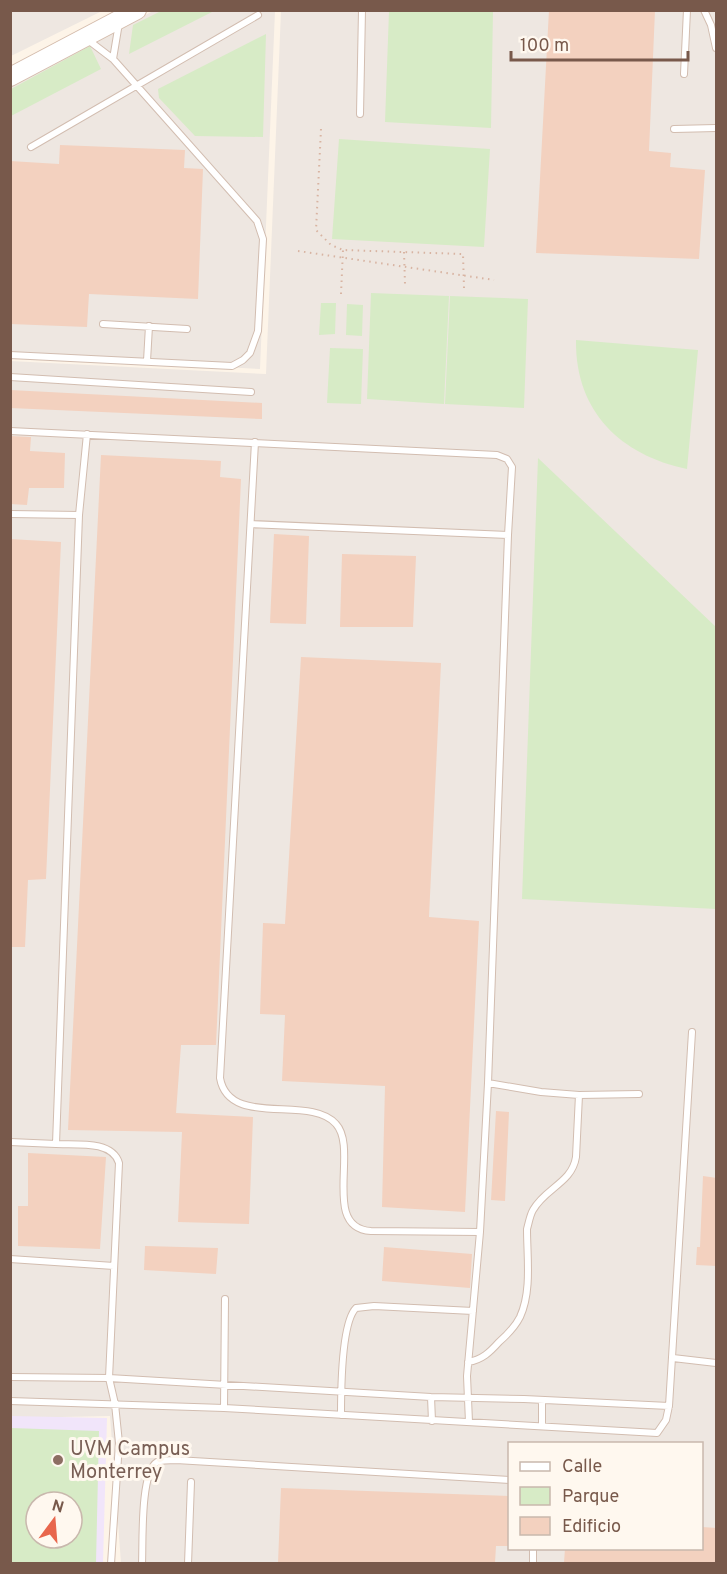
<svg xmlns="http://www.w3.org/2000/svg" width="727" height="1574" font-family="Overpass,sans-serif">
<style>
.industrial{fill:#eee7e1;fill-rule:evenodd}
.education{fill:#f1e5fa;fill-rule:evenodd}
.green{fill:#d7ebc6;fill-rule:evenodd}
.building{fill:#f3d1bf}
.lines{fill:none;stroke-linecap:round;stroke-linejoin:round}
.lane-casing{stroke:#d2bdb0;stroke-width:8}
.secondary-casing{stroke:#d5bdad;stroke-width:20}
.path{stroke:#d8b4a2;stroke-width:2;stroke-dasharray:1.5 4.5;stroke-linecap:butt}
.lane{stroke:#fff;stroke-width:6}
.secondary{stroke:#fff;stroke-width:18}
.education-dot{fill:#8d6e63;stroke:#fff8ef;stroke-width:2}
.labels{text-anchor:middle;stroke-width:6;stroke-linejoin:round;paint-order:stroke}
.education-label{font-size:20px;fill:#785e54;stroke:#fff8ef;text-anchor:start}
</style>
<rect width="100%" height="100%" fill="#fdf4e8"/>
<path class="industrial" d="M11 10H102V11L11 56Z
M153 11H275L260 369 11 356 10 85Z
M281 11H716V1563H121L110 1416 11 1418 10 361 266 374ZM510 1444H702V1548H510Z"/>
<path class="education" d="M11 1416 107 1418 103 1563 11 1564ZM36 1502H72V1538H36Z"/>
<path class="green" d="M161 11H214L129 54 133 25Z
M389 11H493L491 128 385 122Z
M266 34 263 137 195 136 159 98 158 89Z
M90 46 101 69 11 116V89Z
M339 139 490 149 484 247 332 239Z
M371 293 449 296 444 404 367 399Z
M450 296 528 299 524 408 445 404Z
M321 303H336L335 334 319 335Z
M347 304 363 305 362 336 346 335Z
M576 340 698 350 687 469C620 455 575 411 576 340Z
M330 348 363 349 361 404 327 403Z
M538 458 716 627V909L522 899Z
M11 1428 99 1431 96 1563H11ZM36 1502H72V1538H36Z"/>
<path class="building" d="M549 10H655L649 151 671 153 670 167 705 170 699 259 536 253Z
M60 145 185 150 184 168 203 169 198 299 89 294 87 327 10 324V161L59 164Z
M10 390 262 403V419L10 408Z
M10 436 31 437 30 451 65 453 64 488H29L27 505 10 504Z
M101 455 221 461 220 477 241 479 216 1045H181L176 1113 253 1117 249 1224 178 1222 182 1132 68 1130Z
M274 534 309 536 306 624 270 623Z
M10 539 61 542 46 879 28 880 25 947H10Z
M342 554 416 556 413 627H340Z
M301 657 441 663 429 917 479 921 465 1212 382 1207 385 1086 282 1081 285 1015 260 1014 263 923 285 924Z
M496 1111 509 1112 505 1201 491 1200Z
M28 1153 106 1157 100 1249 18 1246V1206H28Z
M703 1176 717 1178V1266L696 1265 697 1247H700Z
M145 1246 218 1248 216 1274 144 1270Z
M384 1247 472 1254 470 1288 382 1281Z
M281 1488 510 1496V1546H496L495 1563H278Z
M702 1527 717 1528V1563H564L565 1548H702Z"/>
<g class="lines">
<g class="lane-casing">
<path id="lane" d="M704 10 711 25 716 48
M88 40 113 59 119 23
M684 74 687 10
M360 114 362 10
M674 129 716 128
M31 147 258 15
M103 324 187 329
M10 355 232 366 243 360 250 353 258 331 263 239 257 221 113 59
M147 361 149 326
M10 377 251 392
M10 431 497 455 507 459 512 467 508 535 488 1083 480 1232 467 1376 469 1422
M255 442 220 1078C229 1129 310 1094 336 1124 359 1149 321 1228 371 1231L480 1232
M10 514 79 515 56 1144C76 1145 112 1140 119 1163L109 1378 115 1404 119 1443 111 1564
M79 515 87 434
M251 524 508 535
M579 1095 639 1094
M10 1142 56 1144
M10 1259 114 1266
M673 1358 716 1363
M468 1362C482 1360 490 1352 499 1342 507 1335 515 1327 520 1317 532 1291 527 1257 527 1229 529 1222 530 1215 533 1210 545 1188 572 1183 576 1157L579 1095 541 1092 488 1083
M10 1377 109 1378 431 1397 524 1399 669 1406
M431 1397 432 1421
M10 1401 224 1408 657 1433 666 1420 669 1406 692 1032
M224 1408 225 1299
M341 1415C341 1393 341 1323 356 1308L374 1306 473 1311
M542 1425V1400
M142 1564C143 1544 140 1472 157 1462 162 1460 170 1460 176 1460L510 1480
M188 1564 191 1482
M533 1564V1548"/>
</g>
<g class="secondary-casing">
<path id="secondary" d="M10 77 137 10"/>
</g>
<path class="path" d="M321 129 316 230 331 245 343 250 463 254 464 288
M298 251 494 280
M404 252 405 284
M341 294 343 250"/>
<use href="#lane" class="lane"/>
<use href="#secondary" class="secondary"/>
</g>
<circle class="education-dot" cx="58" cy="1460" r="6"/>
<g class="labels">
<g class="education-label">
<text x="70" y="1455">UVM Campus<tspan x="70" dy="23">Monterrey</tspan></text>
</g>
</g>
<rect width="727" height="1574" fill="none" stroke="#78594b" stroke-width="24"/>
<rect x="508" y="1442" width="195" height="108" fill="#fff8ef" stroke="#c9b8ad" stroke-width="1.5"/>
<rect x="520" y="1462" width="30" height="9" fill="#ffffff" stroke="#c9b8ad" stroke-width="1.5"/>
<text x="562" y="1472" font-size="18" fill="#78594b">Calle</text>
<rect x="520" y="1487" width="30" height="18" fill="#d7ebc6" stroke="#c9b8ad" stroke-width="1.5"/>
<text x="562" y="1502" font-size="18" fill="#78594b">Parque</text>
<rect x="520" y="1517" width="30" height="18" fill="#f3d1bf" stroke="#c9b8ad" stroke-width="1.5"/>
<text x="562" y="1532" font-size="18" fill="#78594b">Edificio</text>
<g transform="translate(54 1520) rotate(16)"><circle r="28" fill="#fff8ef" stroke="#c9b8ad" stroke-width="1.5"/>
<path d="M0-4.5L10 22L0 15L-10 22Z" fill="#e8664c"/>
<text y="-9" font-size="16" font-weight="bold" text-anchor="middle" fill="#78594b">N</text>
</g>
<path d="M511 51v9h177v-9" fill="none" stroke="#78594b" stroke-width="3"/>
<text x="520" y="51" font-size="18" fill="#78594b" stroke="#fff8ef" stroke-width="4.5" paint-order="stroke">100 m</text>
</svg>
